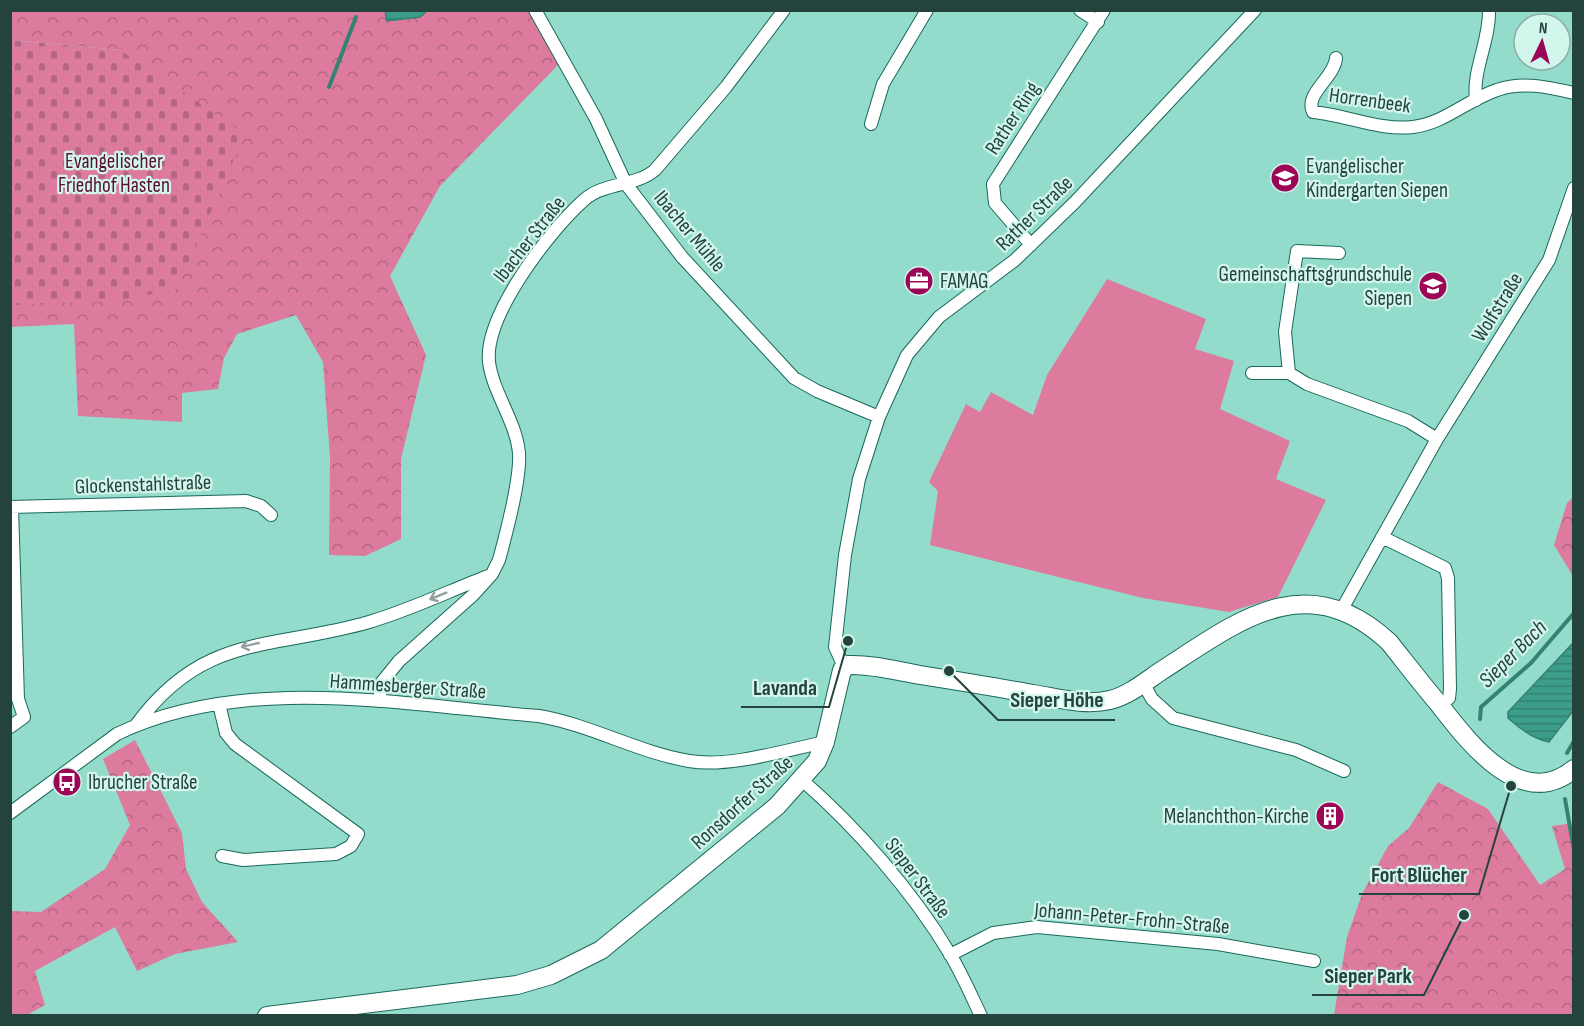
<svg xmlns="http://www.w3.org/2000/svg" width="1584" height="1026" font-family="'Sofia Sans Condensed',sans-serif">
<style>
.green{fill:#dd7b9e}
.forest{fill:url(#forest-crowns)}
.cemetery{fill:url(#cemetery-stones)}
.water{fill:url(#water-rules);stroke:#358273;stroke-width:1.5}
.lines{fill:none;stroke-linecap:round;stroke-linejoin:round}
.stream{stroke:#358273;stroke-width:4}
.street-casing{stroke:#19685a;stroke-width:14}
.secondary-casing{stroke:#19685a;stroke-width:20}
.street{stroke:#fff;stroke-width:12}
.secondary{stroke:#fff;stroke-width:18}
.oneway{stroke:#92a19e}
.labels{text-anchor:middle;stroke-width:4.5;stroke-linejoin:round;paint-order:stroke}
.street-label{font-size:21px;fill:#24433c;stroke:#d2f5ec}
.park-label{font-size:21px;fill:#5b0e32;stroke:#d2f5ec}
.poi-label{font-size:21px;fill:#24433c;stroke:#d2f5ec;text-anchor:start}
.water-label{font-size:22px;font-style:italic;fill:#26433d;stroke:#d2f5ec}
.leader{fill:none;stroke:#24433c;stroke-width:2}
.callout-dot{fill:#24433c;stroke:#d2f5ec;stroke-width:2}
.callout-label{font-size:22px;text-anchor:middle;font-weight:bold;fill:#24433c;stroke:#d2f5ec;stroke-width:4.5;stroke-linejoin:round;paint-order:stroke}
</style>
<defs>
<pattern id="forest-crowns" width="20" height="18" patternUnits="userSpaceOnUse" patternTransform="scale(1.5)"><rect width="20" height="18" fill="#dd7b9e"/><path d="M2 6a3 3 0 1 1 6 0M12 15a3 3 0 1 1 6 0" fill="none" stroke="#b36682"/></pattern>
<pattern id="cemetery-stones" width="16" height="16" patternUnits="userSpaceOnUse" patternTransform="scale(1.5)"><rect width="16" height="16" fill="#dd7b9e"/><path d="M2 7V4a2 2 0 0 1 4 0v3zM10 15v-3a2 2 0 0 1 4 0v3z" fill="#b36682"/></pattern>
<pattern id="water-rules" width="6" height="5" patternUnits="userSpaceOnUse" patternTransform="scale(1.5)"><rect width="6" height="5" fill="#3c9d8a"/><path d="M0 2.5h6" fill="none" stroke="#328272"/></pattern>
</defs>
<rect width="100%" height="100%" fill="#93dccb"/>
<path class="green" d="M1107 279 1206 319 1195 349 1234 361 1220 409 1290 441 1276 479 1326 500 1278 597 1229 612 1143 598 930 545 938 491 929 482 966 404 980 412 991 392 1033 415 1047 375Z"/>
<path class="forest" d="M385 10 387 21 420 17 427 11H534L559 64 440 186 390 276 426 355 401 459V539L365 556 329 555 330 458 323 362 296 315 237 334 224 358 218 389 182 393V422L78 416 74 324 11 327V305L120 50 11 40V11Z
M1573 497V576L1554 545 1567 503Z
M135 740 182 833 186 869 202 902 238 942 175 954 137 971 115 927 35 971 45 1005 27 1015H11V911L41 912 105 869 130 825 103 759Z
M1438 782 1488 809 1540 885 1565 869 1552 826 1573 823V1015H1334L1347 937 1362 894 1388 846 1409 828Z"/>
<path class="cemetery" d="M10 40 120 50 245 134 177 289 117 301 11 305Z"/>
<path class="water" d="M385 11V10L427 11 420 17 387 21Z
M1573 643V711L1549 742C1533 739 1520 729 1508 718V712Z"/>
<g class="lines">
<path class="stream" d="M329 87 356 17
M1480 719 1481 707 1531 663 1574 613
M1567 753 1574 741
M1565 799 1574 850"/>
<g class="street-casing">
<path id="street" d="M535 10 596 119 626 184 682 257 794 378 817 391 879 417
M1080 10 1098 22
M1336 58C1335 77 1304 94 1313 112 1346 115 1380 131 1413 127 1445 123 1467 100 1497 90 1522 81 1548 87 1574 93
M1476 100C1472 70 1490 41 1489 10
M871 124 883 84 927 10
M1031 245 995 203 993 184 1104 10
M1252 373H1289L1307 384 1408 421 1437 439
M1289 373 1285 332 1297 251 1339 253
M10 507 246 501 261 506 271 515
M1382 537 1445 568 1448 578 1450 689 1449 698 1440 707
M1342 609 1437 439 1549 260 1574 188
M844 667 835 647 845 555 859 479 879 417 907 355 939 317 1015 260 1075 202 1255 10
M1143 683 1152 699 1173 718 1296 750 1344 771
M379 701 382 682 399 661 473 595 492 574 499 560C506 534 521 479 519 453 516 421 493 393 489 362 484 315 551 229 584 200 604 182 635 187 655 170L726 87 784 10
M219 704 226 733 235 744 358 834 351 846 336 854 243 860 222 856
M136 725C204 632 273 650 369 622 410 610 449 591 488 576
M10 727 24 717 18 699 12 507
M802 780C857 828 913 892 950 954 962 974 971 995 981 1016
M10 813 117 734C245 673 404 705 539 716 591 725 637 752 689 761 729 768 786 750 825 742
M950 955 993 933 1037 927 1218 944 1314 961"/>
</g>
<g class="secondary-casing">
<path id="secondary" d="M267 1016 517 985 551 975 601 950 777 806 817 761 825 742 842 670 848 665C872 664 897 671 920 675 958 681 995 687 1033 694 1058 698 1084 706 1110 700 1128 696 1146 681 1161 671 1237 622 1306 565 1389 642 1405 662 1421 683 1438 703 1467 740 1520 813 1574 769"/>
</g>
<use href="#street" class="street"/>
<use href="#secondary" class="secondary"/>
</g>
<defs><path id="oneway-shaft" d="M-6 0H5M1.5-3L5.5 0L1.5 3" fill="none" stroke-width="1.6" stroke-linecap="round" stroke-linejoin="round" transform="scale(1.5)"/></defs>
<g class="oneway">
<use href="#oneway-shaft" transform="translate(438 596) rotate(158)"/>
<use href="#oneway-shaft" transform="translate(250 645) rotate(167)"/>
</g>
<defs>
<g id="school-disc" transform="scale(1.5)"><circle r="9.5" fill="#9b0756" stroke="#d2f5ec"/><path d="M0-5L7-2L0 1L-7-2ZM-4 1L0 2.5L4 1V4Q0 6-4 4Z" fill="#fff"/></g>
<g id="office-disc" transform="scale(1.5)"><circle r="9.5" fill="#9b0756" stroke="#d2f5ec"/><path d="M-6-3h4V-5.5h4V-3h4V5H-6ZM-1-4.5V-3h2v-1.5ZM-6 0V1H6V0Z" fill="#fff"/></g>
<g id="bus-disc" transform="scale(1.5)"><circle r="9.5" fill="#9b0756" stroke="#d2f5ec"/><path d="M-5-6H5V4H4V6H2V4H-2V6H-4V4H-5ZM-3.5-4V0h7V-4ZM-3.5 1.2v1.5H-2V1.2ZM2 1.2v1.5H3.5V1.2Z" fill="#fff"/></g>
<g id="building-disc" transform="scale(1.5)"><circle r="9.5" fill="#9b0756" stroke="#d2f5ec"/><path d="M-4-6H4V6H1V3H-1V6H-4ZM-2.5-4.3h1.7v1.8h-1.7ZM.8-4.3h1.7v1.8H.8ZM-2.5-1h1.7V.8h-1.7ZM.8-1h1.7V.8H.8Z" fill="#fff"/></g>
</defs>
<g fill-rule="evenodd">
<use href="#school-disc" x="1285" y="178"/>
<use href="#office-disc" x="919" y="281"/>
<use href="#school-disc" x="1433" y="286"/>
<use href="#bus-disc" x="67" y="782"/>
<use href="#building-disc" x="1330" y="816"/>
</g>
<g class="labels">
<g class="street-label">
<text transform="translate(1370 100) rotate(8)" y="7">Horrenbeek</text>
<text transform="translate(1012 118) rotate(-57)" y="7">Rather Ring</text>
<text transform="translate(1034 213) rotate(-44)" y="7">Rather Straße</text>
<text transform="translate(690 231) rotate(50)" y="7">Ibacher Mühle</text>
<text transform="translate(529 239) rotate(-52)" y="7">Ibacher Straße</text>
<text transform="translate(1497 307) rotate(-58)" y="7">Wolfstraße</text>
<text transform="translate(143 484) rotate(-2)" y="7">Glockenstahlstraße</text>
<text transform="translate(408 686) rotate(4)" y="7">Hammesberger Straße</text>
<text transform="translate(742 802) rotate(-42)" y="7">Ronsdorfer Straße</text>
<text transform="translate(918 878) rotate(53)" y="7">Sieper Straße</text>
<text transform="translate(1132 918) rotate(5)" y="7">Johann-Peter-Frohn-Straße</text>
</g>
<g class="park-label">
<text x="114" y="168">Evangelischer<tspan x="114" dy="24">Friedhof Hasten</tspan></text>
</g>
<g class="poi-label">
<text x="1306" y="173">Evangelischer<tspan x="1306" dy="24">Kindergarten Siepen</tspan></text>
<text x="1412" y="281" text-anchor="end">Gemeinschaftsgrundschule<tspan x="1412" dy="24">Siepen</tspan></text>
<text x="940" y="288">FAMAG</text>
<text x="88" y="789">Ibrucher Straße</text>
<text x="1309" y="823" text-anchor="end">Melanchthon-Kirche</text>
</g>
<g class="water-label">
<text transform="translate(1512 653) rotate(-45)" y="8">Sieper Bach</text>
</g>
</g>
<path class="leader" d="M848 641L829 707H741M949 671L998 720H1115M1511 786L1479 894H1359M1464 915L1424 995H1312"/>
<g class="callout-dot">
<circle cx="848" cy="641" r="6"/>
<circle cx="949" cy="671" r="6"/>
<circle cx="1511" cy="786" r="6"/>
<circle cx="1464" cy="915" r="6"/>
</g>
<g class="callout-label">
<text x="785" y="695">Lavanda</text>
<text x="1057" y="707">Sieper Höhe</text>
<text x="1419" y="882">Fort Blücher</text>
<text x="1368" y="983">Sieper Park</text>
</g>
<rect width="1584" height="1026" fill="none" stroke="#24433c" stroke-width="24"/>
<g transform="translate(1542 42) rotate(5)"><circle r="28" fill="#d2f5ec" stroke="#8caea6" stroke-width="1.5"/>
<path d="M0-4.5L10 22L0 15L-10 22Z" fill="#9b0756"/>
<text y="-9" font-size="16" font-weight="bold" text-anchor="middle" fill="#24433c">N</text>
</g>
</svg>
